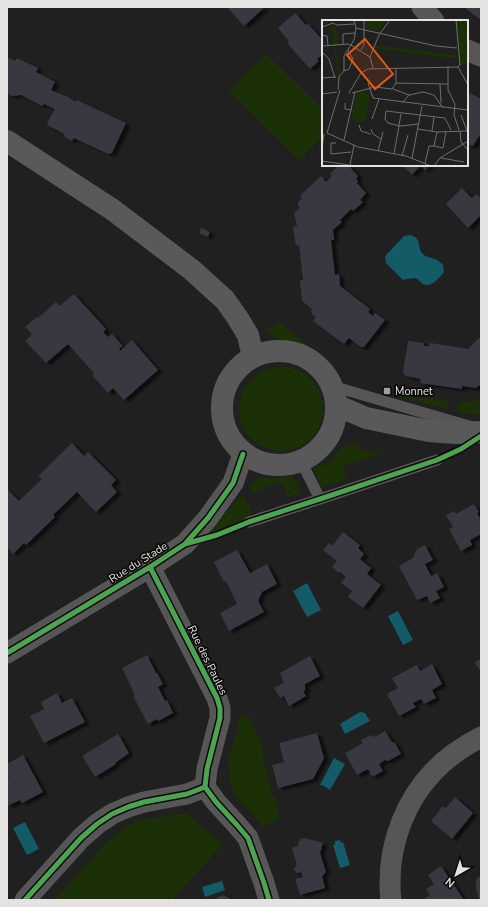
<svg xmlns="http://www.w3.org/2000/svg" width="488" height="907" font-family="'Nunito Sans',sans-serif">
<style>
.green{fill:#1c3007}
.water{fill:#125b67}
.building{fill:#393740;filter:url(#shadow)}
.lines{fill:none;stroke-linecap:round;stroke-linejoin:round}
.lane{stroke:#575656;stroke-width:11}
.street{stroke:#575656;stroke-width:21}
.secondary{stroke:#595959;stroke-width:22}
.cycleway-casing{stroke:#0b0a09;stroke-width:8}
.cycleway{stroke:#4ca352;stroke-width:5}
.poi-dot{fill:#a09f9e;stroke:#0b0a09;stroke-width:1.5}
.labels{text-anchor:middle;stroke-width:3.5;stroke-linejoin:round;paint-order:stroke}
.poi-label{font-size:11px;fill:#e5e3e2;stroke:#0b0a09;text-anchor:start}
.street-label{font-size:11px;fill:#e5e3e2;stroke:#0b0a09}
.inset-road{fill:none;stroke:#6f6e6e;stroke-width:1}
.view{fill:#e8590c;fill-opacity:0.15;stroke:#e8590c;stroke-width:2}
.inset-edge{fill:none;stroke:#e5e3e2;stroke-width:2}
</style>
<defs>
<filter id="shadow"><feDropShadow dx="4.5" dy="2.5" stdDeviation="1" flood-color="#0009"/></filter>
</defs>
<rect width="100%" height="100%" fill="#212020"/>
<path class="green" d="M266 54 323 110V136L299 160 229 91Z
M279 322 309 346 308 349 294 343 275 338 266 330Z
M239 409a42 42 0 1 1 84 0a42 42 0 1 1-84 0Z
M399 395 448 401 447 409 420 402 399 396Z
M481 398V414L458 413 459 402H467Z
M348 445H359L361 450 383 453 343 466 346 480 321 487 314 471 317 467 327 464 342 447Z
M285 476H292L297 483 301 493 288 497 282 482 252 493 250 486C257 474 265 479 276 478 279 478 282 477 285 476Z
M241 496C249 499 251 511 250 519L214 535 212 534 211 530Z
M248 715 259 738 264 755 263 758 272 795 275 796 280 818 263 827 256 817 243 805 235 795 229 779 228 766V759L237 732 240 718Z
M185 813 223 844 172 900H54L110 839 133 823 142 820Z"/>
<path class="water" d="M409 235C423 237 416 247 423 254 427 258 431 257 435 259 438 260 441 263 443 265L444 272C439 278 432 288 423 284 420 282 419 279 415 278 411 278 407 279 403 280L386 263 385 257 387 254 404 236Z
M307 583 321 610 307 617 293 591Z
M398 611 413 640 403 645 388 616Z
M360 712 365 713 370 721 345 734 340 724Z
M334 758 345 764 330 790 324 786 320 785Z
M25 822 39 849 27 855 13 828Z
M340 840 341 843 343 842 350 865 340 868 333 845 335 844V841Z
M222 881 225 890 205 897 202 887Z"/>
<path class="building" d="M227 7H265L244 26Z
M464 7H481V17L479 19Z
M295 13 306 25 308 24 321 38 322 37 323 39V54L317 59 319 61 310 69 287 43 289 41 278 28Z
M7 57 15 61 17 58 38 68 36 72 55 82 51 90 65 96V95L76 102 77 100 126 123 112 153 108 154 74 138 72 141 65 137 63 133 49 126 47 123 55 109 44 104 42 106 21 95 12 96 7 93Z
M470 93 481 99V137L479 136 473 146 467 144V100Z
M339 165H348L358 176 356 179 358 181 357 183 366 193 360 200 363 202 353 211 351 209 340 220 342 222 333 230 334 240H331L335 275 339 274 340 286 370 309 368 312 373 316 375 313 385 320 364 347H361L349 338 344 344 313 321 316 317 312 314 311 310 312 309 302 301 300 280H303L299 245 296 246 293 227 297 226 294 213 300 208 298 206V202L302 199 300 196 321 176 326 182 332 176 330 174Z
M402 165H430L425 170 421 165 412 175Z
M462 188 472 198 477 194 481 199V215L468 228 446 204Z
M201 228 210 232 208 237 199 233Z
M74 294 106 329 103 332 108 337 112 334 123 346 119 349 120 351 132 340 158 370 124 400 113 388 108 393 92 375 94 373 68 344 46 363 25 341 32 334 25 327 37 317 38 318 56 302 60 306Z
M481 336V384L476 388 462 386V389L420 383 421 379 406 376 403 373 408 341 424 343V346H429L430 343 469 349 470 347Z
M72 443 84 456 88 452 116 480 111 485 117 492 96 512 77 492 53 515 55 517 26 545 24 543 13 554 7 547V489L19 501 42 479 38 476Z
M474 504 479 512 477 513 481 520V534L470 540 472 545 461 551 449 529 453 527 446 515 454 511 456 514Z
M343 532 360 545 358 548 364 554 360 559 371 568 367 574 381 585 363 608 348 597 352 591 341 583 346 577 339 571V573L332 567 337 561 323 550 329 543 332 546Z
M425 545 433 560 425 564 431 576 437 573 444 587 436 591 440 598 430 603 427 596 417 600 399 566 413 558 417 549Z
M237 550 250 573 267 564 277 584 262 592 258 601 264 612 229 631 220 613 237 604 226 581 224 582 214 562Z
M147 655 156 673H157L163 684 158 687 165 701 167 700 173 713 158 721 157 719 148 724 133 696 135 695 122 668Z
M310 656 320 676 305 684V691H303L306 696 289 706 284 696 280 698 274 688 284 683 280 673Z
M481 659V673L475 662Z
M432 664 442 684 432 690 436 698 424 704 421 699 413 703 416 707 399 716 387 694 398 688 392 678 417 665 420 671Z
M57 693 62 703 72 698 85 722 44 743 30 716 44 709 41 702Z
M385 731 392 742 395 743 401 754 388 761 385 760 379 764 383 771 374 776 371 775 368 769 357 775 345 753 363 743 361 740 371 735 375 737Z
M317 733 324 758 313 779 278 788 272 765 284 762 279 743Z
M118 734 129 753 115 763 116 764 95 777 82 756Z
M23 755 43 792 22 803 20 800 7 806V779L9 778 7 774V764Z
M455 797 473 813 452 839 431 821 443 806 446 808Z
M305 838 323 843 320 853 326 872 322 876 325 888 300 895 295 879 303 877 301 872 297 873 294 870V868L297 865 292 848 298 846V844L299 841 301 839Z
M441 866 464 900H423L430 895 426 889 434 884 428 875Z
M481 876V899L479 900 476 887V879Z
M223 895 227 897V898L229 897 230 900H216L218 897Z"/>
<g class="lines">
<path class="lane" d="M332 386 469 426
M301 461 320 499
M249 522 320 499 437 460"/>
<path class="street" d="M422 7 434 21
M467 50 481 56
M150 567 217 698 220 708V718L207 769 205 787
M7 653 150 567 185 544 208 518 233 483 243 454
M205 787 216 802 237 825 248 838 264 883 269 900
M25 900 81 838 97 824 112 814 128 807 144 802 187 794 205 787
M391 900C390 894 390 888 390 882 390 841 406 800 434 771 448 756 464 746 481 737"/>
<path class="secondary" d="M7 141 113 210 192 270 225 300 237 317 248 335 253 357
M222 408a57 57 0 1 1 114 0a57 57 0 1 1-114 0Z
M336 405 366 418 429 431 455 433 481 432"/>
<g class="cycleway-casing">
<path id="cycleway" d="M185 544 217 535 249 522 320 499 437 460 461 449 481 436
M150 567 217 698 220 708V718L207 769 205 787
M7 653 150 567 185 544 208 518 233 483 243 454
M205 787 216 802 237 825 248 838 264 883 269 900
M25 900 81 838 97 824 112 814 128 807 144 802 187 794 205 787"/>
</g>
<use href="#cycleway" class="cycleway"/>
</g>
<rect class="poi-dot" x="383" y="387" width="8" height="8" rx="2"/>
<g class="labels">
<g class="poi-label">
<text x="395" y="395">Monnet</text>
</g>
<g class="street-label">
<text transform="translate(138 562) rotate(-32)" y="4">Rue du Stade</text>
<text transform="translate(208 660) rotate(64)" y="4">Rue des Paules</text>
</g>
</g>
<g transform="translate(322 20)">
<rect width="146" height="146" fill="#212020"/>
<path d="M8 0 13 5 17 24 13 27 19 56 13 55H16ZM43 0H66V1L55 10 44 8ZM134 0H145L146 6V46L139 45V48ZM54 25 134 35 136 39 52 29ZM42 71 48 77 42 103 29 99 35 72Z" fill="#1c3007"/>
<path class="inset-road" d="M134 0 138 45M0 7 11 3 15 5 32 4M34 8 114 26 135 28M0 15 5 16 6 25M21 24V14L33 13M0 26 27 24 48 37M39 30 42 25V0M0 32 7 39 13 58M138 45 136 47 146 65M126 46V70L133 84 132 95 137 110M51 48 48 37 57 15 68 0M46 49 136 47M74 49V62M22 51 27 49 31 39 26 30M17 57 22 51V36L32 20 34 8 32 0M0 58 14 57M46 63 51 78 146 90M73 63 126 64M118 64 119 83M71 69 87 75M16 70 17 57M27 73 39 53 46 49M30 73 53 67 70 69 74 63M0 74 15 72M23 83V89L30 90M80 83 87 75 101 72 112 75 121 88M139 95 145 111M50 99 57 79M97 104 78 106 66 103 63 99 64 91 123 98 129 110M37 105 39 111 49 114M49 109 51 114 59 119M96 109 115 112 146 111M110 111 112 97M138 111 139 122 146 130M5 113 36 127 84 136 109 146M5 113 18 70M22 120 33 72M14 123H9V134L29 132M112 126 121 128 124 111M0 128 2 114M56 131 61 112M72 134 79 94M80 136 86 115M90 138 100 86M119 138 142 142M0 141 34 146M103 143 107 126H112L115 112M28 145 32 125M112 146 118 138 146 121"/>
<path class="view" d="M43 19 71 54 53 69 25 35Z"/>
<rect width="146" height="146" class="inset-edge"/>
</g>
<rect width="488" height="907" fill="none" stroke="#e5e3e2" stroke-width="16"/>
<g transform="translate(456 875) rotate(219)" stroke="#0b0a09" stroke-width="3" paint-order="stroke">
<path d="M0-3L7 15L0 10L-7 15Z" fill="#e5e3e2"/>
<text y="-6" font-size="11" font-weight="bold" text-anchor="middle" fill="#e5e3e2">N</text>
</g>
</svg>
